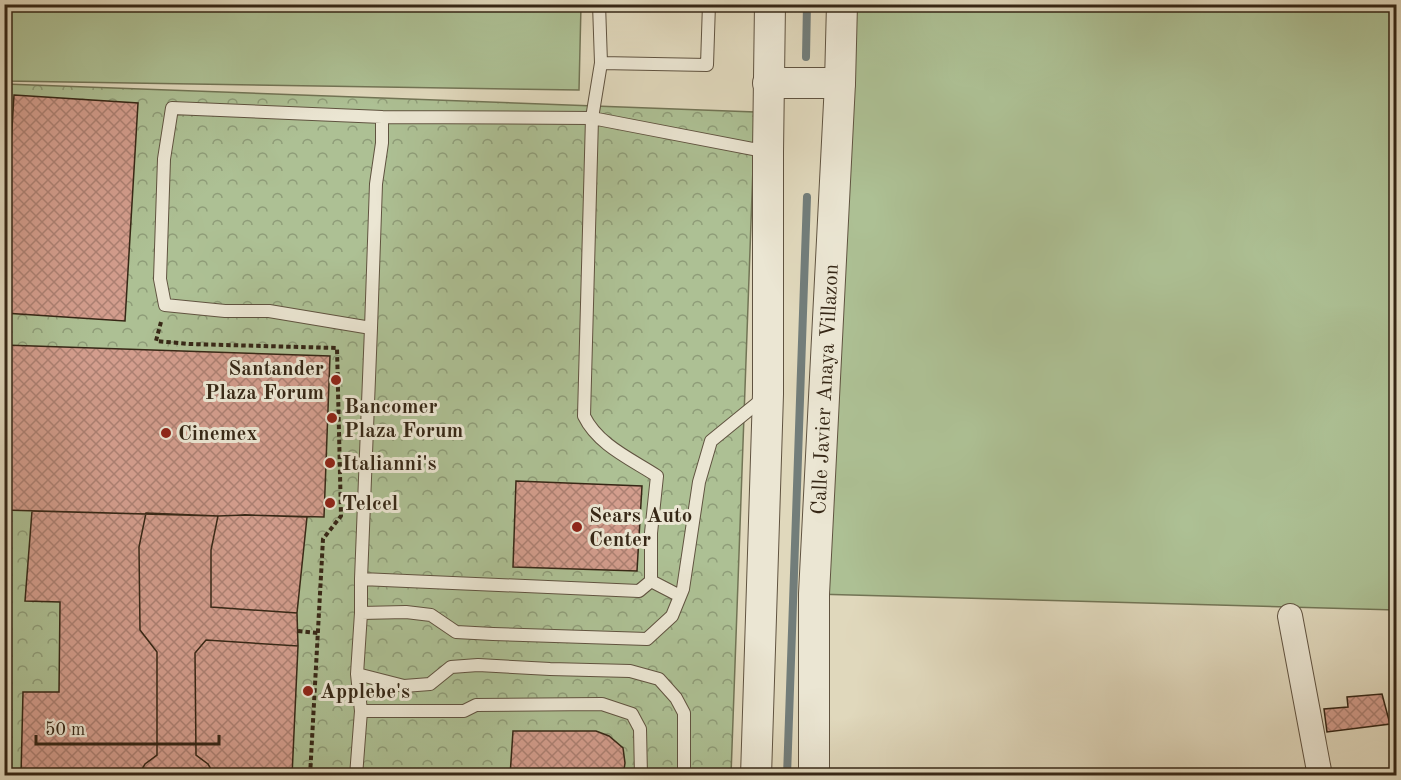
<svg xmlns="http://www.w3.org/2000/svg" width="1401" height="780" font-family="'Old Standard TT',serif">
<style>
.grass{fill:#adc094;stroke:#727455;stroke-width:1.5}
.park{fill:url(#park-crowns);stroke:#727455;stroke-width:1.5}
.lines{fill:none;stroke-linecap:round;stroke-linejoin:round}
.stream{stroke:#727d7a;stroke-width:8}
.building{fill:url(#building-cross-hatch);stroke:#362716;stroke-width:1.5}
.service-casing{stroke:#605340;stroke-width:14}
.minor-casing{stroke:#605340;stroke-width:26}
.tertiary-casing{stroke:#605340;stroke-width:32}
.path{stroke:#362716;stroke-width:4;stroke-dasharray:4.5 3;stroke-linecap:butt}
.service{stroke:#ebe6d3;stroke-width:12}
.minor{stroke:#ebe6d3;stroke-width:24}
.tertiary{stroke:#ebe6d3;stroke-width:30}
.poi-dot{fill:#8f2418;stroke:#ebe6d3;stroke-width:2}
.labels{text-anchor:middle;stroke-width:6;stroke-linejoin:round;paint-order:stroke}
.poi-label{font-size:21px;font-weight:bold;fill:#362716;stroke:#ebe6d3;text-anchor:start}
.street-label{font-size:21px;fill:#362716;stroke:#ebe6d3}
</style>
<defs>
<pattern id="park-crowns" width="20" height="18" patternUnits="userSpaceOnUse" patternTransform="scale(1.5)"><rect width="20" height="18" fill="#adc094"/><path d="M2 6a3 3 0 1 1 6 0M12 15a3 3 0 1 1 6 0" fill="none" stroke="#8e9c78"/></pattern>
<pattern id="building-cross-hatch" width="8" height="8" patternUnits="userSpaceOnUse" patternTransform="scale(1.5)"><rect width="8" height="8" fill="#d39d8d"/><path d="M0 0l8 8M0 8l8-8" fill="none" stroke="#ac8072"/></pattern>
</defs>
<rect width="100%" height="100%" fill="#e0d8bc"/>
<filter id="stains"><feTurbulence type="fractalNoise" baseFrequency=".00333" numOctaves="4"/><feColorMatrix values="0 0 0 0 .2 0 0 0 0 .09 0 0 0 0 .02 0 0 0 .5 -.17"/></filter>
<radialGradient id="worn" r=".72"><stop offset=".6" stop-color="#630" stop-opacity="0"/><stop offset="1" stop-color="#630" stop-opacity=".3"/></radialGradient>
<path class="grass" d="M5 4 581 5 579 90 5 81Z
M844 5H1396V610L814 594Z"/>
<path class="park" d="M5 84 755 112 731 775 5 776Z"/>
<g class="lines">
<path class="stream" d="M806 57 807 4
M787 776 807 197"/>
</g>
<path class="building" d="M14 95 138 103 125 321 4 313V260Z
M4 345 330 356 324 517 245 515 218 516 4 510Z
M516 481 642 486 637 571 513 567Z
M32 511 218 516 245 515 307 517 297 613 298 646 292 776H21L23 692H59L60 602 25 601Z
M146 513 218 516 211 550V607L297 613 298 646 206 640 195 653 196 755 208 764 215 776H138L145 764 157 755V652L140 630 139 547Z
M1382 694 1390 724 1327 732 1324 709 1348 707 1347 697Z
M513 731H596L609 736 623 748 625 763 623 776H510Z"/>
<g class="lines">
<g class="service-casing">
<path id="service" d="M601 63 707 65 709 4
M371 328 269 311H225L165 305 160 279 164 159 172 108 382 117
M361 579 639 591 651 581V533L657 476C631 459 598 445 584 416L592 118 601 63 599 4
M651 581 680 596
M361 613 406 612 431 615 456 632 493 634 647 639 672 616 683 589 699 482 711 441 765 397
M357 674 404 686 430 684 451 667 478 665 550 669 630 671 659 679 676 698 684 713V776
M361 711H464L476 705 602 704 632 714 640 729 641 776
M356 776 361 711 357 674 361 613V579L371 328 376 184 382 143V117L592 118 768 152"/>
</g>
<g class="minor-casing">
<path id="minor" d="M1290 616 1320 776"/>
</g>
<g class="tertiary-casing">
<g id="tertiary">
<path d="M768 83H840"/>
<path d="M756 776 768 394V152L770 4"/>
<path id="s1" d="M814 776V594L840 83 842 4"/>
</g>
</g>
<path class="path" d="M161 322 156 341 189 344 337 348 341 516 323 539 310 776
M298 631 318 633"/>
<use href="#service" class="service"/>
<use href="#minor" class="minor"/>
<use href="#tertiary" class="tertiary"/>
</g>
<g class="poi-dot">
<circle cx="336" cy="380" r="6"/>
<circle cx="332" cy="418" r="6"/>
<circle cx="166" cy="433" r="6"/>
<circle cx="330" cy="463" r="6"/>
<circle cx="330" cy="503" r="6"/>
<circle cx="577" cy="527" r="6"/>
<circle cx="308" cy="691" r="6"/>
</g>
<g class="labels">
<g class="poi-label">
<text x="324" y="375" text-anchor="end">Santander<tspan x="324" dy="24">Plaza Forum</tspan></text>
<text x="344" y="413">Bancomer<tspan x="344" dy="24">Plaza Forum</tspan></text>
<text x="178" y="440">Cinemex</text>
<text x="342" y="470">Italianni's</text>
<text x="342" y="510">Telcel</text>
<text x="589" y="522">Sears Auto<tspan x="589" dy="24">Center</tspan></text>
<text x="320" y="698">Applebe's</text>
</g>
<g class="street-label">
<text dy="7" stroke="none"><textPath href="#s1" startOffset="387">Calle Javier Anaya Villazon</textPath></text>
</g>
</g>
<rect width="1401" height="780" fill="none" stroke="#e0d8bc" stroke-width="24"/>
<rect x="6" y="6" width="1389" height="768" fill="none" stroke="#362716" stroke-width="3"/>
<rect x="12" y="12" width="1377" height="756" fill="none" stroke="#362716" stroke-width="1.5"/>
<path d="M36 735v9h183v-9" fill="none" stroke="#362716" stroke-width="3"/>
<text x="45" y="735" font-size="18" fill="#362716" stroke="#ebe6d3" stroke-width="4.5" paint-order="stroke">50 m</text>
<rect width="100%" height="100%" filter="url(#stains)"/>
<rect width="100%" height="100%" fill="url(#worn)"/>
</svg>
